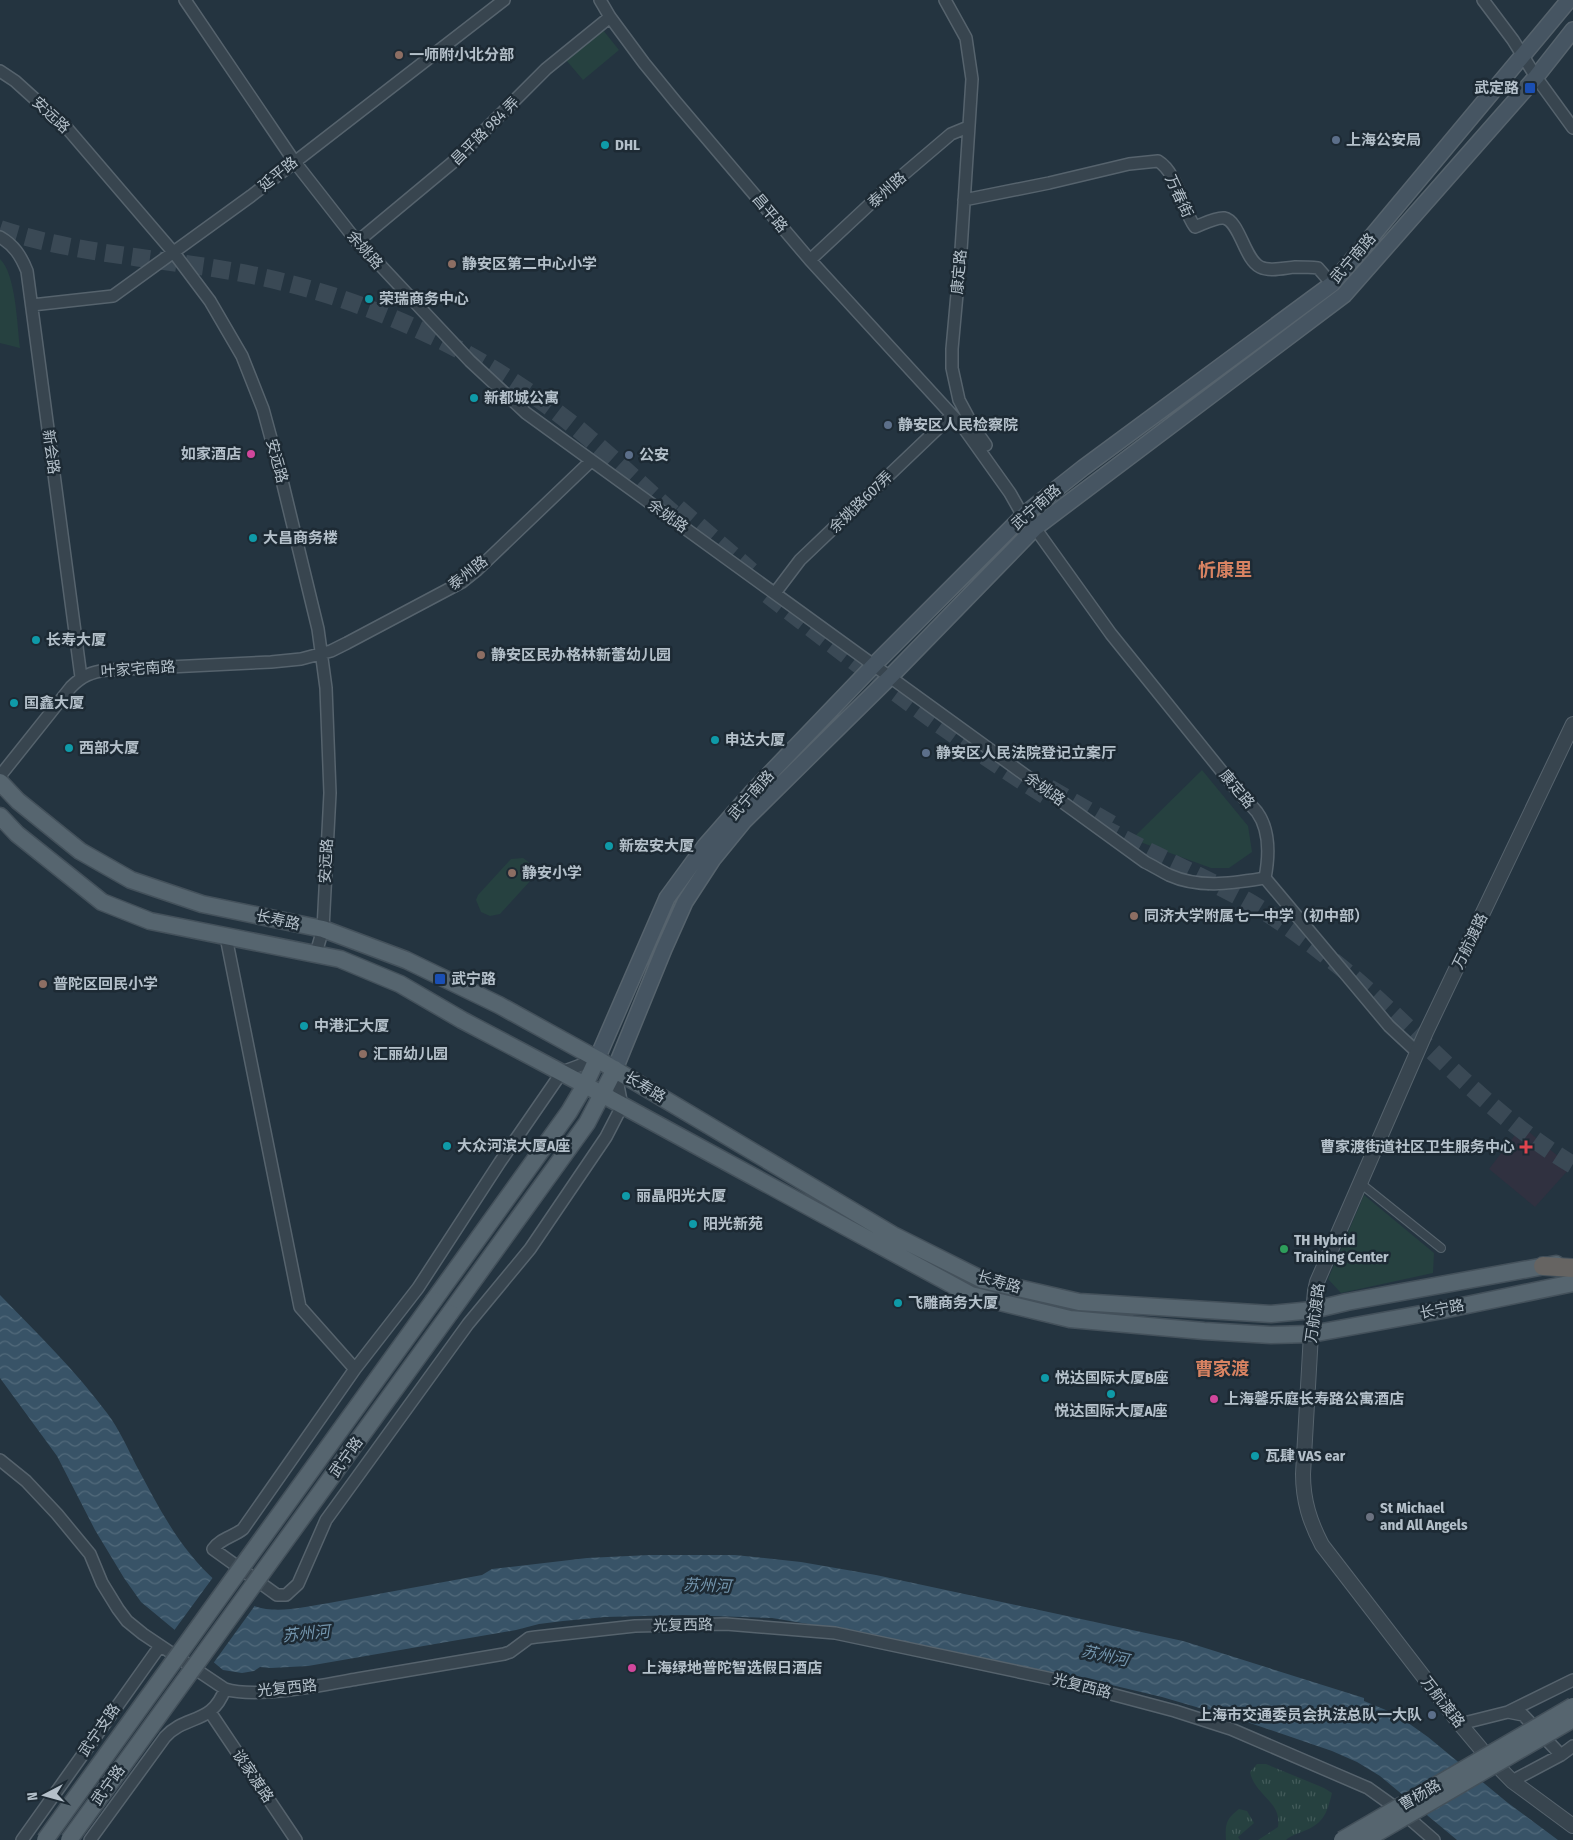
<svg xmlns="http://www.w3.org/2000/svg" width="1573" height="1840" font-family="'Fira Sans Condensed','Noto Sans SC',sans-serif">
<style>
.medical{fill:#303140}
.grass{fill:url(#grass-tufts)}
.green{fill:#264140}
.water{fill:url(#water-waves)}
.pier{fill:#243440}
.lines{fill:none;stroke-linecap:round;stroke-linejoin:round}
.trunk-tunnel{stroke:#3a4955;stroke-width:18;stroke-dasharray:18 9;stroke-linecap:butt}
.pedestrian-casing{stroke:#56636d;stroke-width:10}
.minor-casing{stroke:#56636d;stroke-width:14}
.tertiary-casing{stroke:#56636d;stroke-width:16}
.secondary-casing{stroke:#56636d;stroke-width:18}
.primary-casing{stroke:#44515b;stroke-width:19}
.trunk-casing{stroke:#43505a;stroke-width:20}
.pedestrian{stroke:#38454f;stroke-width:8}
.minor{stroke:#38454f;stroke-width:11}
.tertiary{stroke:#38454f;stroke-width:14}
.secondary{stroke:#465562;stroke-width:15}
.primary{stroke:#56656f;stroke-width:16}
.trunk{stroke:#666462;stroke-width:18}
.primary-bridge-casing{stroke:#44515b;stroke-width:19;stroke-linecap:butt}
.primary-bridge{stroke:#56656f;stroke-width:16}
.education-dot{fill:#8d6e63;stroke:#1d2a34;stroke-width:2}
.transit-dot{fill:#1a4fb4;stroke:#1d2a34;stroke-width:2}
.service-dot{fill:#5c6f8a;stroke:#1d2a34;stroke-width:2}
.culture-dot{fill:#0f9aa8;stroke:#1d2a34;stroke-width:2}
.hotel-dot{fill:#d1479c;stroke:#1d2a34;stroke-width:2}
.health-dot{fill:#e0444e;stroke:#1d2a34;stroke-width:2}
.leisure-dot{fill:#2e9e5b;stroke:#1d2a34;stroke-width:2}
.worship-dot{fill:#6b7280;stroke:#1d2a34;stroke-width:2}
.labels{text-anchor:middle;stroke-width:5;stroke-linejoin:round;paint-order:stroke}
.poi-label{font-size:15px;font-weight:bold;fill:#b4c0ca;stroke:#1d2a34;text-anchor:start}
.street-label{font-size:15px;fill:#b4c0ca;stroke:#1d2a34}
.water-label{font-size:16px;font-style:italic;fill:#7496ae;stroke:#1d2a34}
.quarter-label{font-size:18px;font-weight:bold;fill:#d88362;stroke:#1d2a34}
</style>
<defs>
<pattern id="grass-tufts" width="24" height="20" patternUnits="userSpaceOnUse" patternTransform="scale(1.25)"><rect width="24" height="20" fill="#264140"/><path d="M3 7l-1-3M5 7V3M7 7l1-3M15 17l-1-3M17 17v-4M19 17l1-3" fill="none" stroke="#435b5a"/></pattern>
<pattern id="water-waves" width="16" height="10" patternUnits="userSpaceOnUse" patternTransform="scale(1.25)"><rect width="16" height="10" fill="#385367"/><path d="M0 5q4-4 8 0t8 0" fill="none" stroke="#526a7b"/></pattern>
</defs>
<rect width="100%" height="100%" fill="#243440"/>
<path class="medical" d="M1522 1126 1571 1167 1535 1207 1489 1169Z"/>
<path class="grass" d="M1257 1764H1266L1324 1788 1332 1793C1327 1813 1324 1823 1304 1831 1298 1834 1291 1835 1286 1840H1258L1278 1827C1282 1801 1255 1796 1250 1772Z
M1239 1809 1247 1811 1254 1823 1238 1837 1240 1840H1226C1225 1824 1226 1819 1239 1809Z"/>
<path class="green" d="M603 30 619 50 583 80 566 60Z
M0 259C16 274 17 325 20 348L0 343Z
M1202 770 1248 826 1252 852 1229 868H1211L1132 839Z
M523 858C532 863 536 871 531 880L500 914 490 916 481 912 476 900 478 895 511 859Z
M1364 1195 1434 1253 1433 1273 1341 1293 1328 1279Z"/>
<path class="water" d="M0 1295C37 1333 75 1370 107 1413 119 1429 127 1447 136 1465 159 1508 180 1550 217 1582 230 1594 247 1606 266 1609 286 1612 309 1606 329 1603 380 1594 431 1584 482 1575L492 1569 587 1558 649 1555H735L801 1562 876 1575 1183 1641 1364 1698V1701L1393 1713 1404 1720 1428 1737 1508 1803 1558 1840H1457L1380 1776 1357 1762 1332 1751 1244 1721 1162 1697 1103 1683 868 1634 772 1618 682 1615 605 1617 563 1621 539 1624 516 1630 308 1666 271 1668 260 1667 254 1671 242 1673 223 1670 141 1602 124 1578 95 1530 57 1456 0 1378Z"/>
<path class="pier" d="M214 1576 240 1597 256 1604 212 1665 173 1632Z"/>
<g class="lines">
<path class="trunk-tunnel" d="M0 229C81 256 169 258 252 275 376 300 494 357 590 439 622 466 652 495 684 523
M678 508 751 571
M768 595C860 666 952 738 1051 799
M1049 788 1115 826
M1100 826C1145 851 1193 872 1238 896 1268 912 1296 932 1323 953 1410 1020 1477 1108 1573 1165"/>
<g class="pedestrian-casing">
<path id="pedestrian" d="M1360 1183 1441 1248"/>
</g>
<g class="minor-casing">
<path id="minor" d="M185 0 294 161 351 234 470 361 526 413 1145 862C1153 866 1161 871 1169 875 1200 889 1233 883 1265 878
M600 0 610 17 644 63 675 101 810 260 963 427 1010 493 1023 516 1035 528 1111 634 1240 794C1246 800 1252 806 1257 812 1270 830 1269 857 1265 878
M945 0 966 38 972 79 961 250 952 349V368L959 400 974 428 986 445
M1483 0 1513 40 1536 77 1573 128
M0 71 15 81 66 127 174 253 210 301 242 356 263 409 278 464 318 629 326 688 330 793 323 929 316 953
M964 200 1049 183 1129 164 1158 161C1178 173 1182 210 1195 227 1203 224 1216 217 1224 218 1240 221 1244 259 1260 267 1270 272 1284 268 1295 267 1302 267 1310 267 1318 268L1332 284
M0 237C14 245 21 256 27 271L81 677
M357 242 452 163 546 69 610 17
M810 260 884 191 951 134 968 127
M32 305 113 296 251 196 504 0
M775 593 800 560 952 415
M0 776 71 687C82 676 91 672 107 670L271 662 301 659 331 651 347 643 462 582 477 570 591 461
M1265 878 1389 1026 1417 1052
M226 937 300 1307 355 1369
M597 1059 562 1072 500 1162 418 1288 355 1369 243 1529C233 1537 221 1538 213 1549L277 1595H286L298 1584 326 1520 468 1324 530 1249 606 1137 622 1106 615 1069
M0 1460 26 1481 57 1514 90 1554 102 1583 118 1609 127 1621 143 1634 225 1689C257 1699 323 1685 357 1679 406 1671 455 1662 504 1654L510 1652 529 1638 536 1637 635 1626 726 1624 835 1633 1062 1681 1175 1711 1231 1729 1368 1788 1403 1813 1434 1840
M210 1712 296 1840
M1508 1712 1573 1680
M1460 1724 1508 1712 1523 1715 1561 1755
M1512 1781 1561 1755 1573 1746
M22 1840 160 1646
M90 1840 165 1737C186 1714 212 1725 225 1689"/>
</g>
<g class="tertiary-casing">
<path id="tertiary" d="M1573 724 1426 1032 1317 1282 1315 1291 1311 1334 1303 1474C1303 1501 1310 1522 1322 1545L1460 1724 1481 1749 1512 1781 1573 1826"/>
</g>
<g class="secondary-casing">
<path id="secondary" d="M597 1059 667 898 705 846 755 789 875 664 1026 513 1083 468 1332 284 1569 0
M615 1069 664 949 685 902 713 859 744 821 891 676 1035 528 1344 295 1536 77 1573 30"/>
</g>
<g class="primary-casing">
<path id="primary" d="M0 782 18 801 80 851 131 880 202 904 323 929 406 960 499 1005 597 1059 893 1235 983 1280 1079 1302 1271 1314 1313 1310 1347 1302 1556 1264
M0 816 17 834 102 902 150 921 340 959 400 984 462 1020 585 1085 971 1295 1070 1319 1204 1331 1271 1335 1311 1334 1443 1310 1573 1283
M434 1300 569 1112 585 1085 597 1059
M450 1313 587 1123 615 1069"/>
</g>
<g class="trunk-casing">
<path id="trunk" d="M1543 1266 1573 1268"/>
</g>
<use href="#pedestrian" class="pedestrian"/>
<use href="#minor" class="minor"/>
<use href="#tertiary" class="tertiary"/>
<use href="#secondary" class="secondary"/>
<use href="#primary" class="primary"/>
<use href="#trunk" class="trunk"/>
<g class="primary-bridge-casing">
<path id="primary-bridge" d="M45 1840 434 1300
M69 1840 450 1313
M1342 1840 1573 1706
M1365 1840 1573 1719"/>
</g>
<use href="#primary-bridge" class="primary-bridge"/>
</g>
<g class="education-dot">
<circle cx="399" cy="55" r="5"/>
<circle cx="452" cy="264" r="5"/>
<circle cx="481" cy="655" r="5"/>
<circle cx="512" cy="873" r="5"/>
<circle cx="1134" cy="916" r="5"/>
<circle cx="43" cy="984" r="5"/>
<circle cx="363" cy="1054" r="5"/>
</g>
<g class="transit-dot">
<rect x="1524" y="82" width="12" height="12" rx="2.5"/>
<rect x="434" y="973" width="12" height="12" rx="2.5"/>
</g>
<g class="service-dot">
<circle cx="1336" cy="140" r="5"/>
<circle cx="888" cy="425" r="5"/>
<circle cx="629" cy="455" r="5"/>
<circle cx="926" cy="753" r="5"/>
<circle cx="1432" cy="1715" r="5"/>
</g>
<g class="culture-dot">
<circle cx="605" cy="145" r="5"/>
<circle cx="369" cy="299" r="5"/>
<circle cx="474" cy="398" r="5"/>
<circle cx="253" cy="538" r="5"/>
<circle cx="36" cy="640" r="5"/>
<circle cx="14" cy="703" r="5"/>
<circle cx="715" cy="740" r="5"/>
<circle cx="69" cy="748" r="5"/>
<circle cx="609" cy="846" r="5"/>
<circle cx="304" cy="1026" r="5"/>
<circle cx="447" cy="1146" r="5"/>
<circle cx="626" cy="1196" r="5"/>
<circle cx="693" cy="1224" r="5"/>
<circle cx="898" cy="1303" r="5"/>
<circle cx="1045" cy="1378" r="5"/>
<circle cx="1111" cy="1394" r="5"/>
<circle cx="1255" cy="1456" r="5"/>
</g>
<g class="hotel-dot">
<circle cx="251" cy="454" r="5"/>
<circle cx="1214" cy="1399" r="5"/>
<circle cx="632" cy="1668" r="5"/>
</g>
<path class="health-dot" d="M1523.5 1139.5h5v5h5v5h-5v5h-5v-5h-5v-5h5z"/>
<circle class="leisure-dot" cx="1284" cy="1249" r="5"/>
<circle class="worship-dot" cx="1370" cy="1517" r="5"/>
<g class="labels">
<g class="poi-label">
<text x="409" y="60">一师附小北分部</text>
<text x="1519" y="93" text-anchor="end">武定路</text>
<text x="1346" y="145">上海公安局</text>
<text x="615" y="150">DHL</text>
<text x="462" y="269">静安区第二中心小学</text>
<text x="379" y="304">荣瑞商务中心</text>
<text x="484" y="403">新都城公寓</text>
<text x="898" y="430">静安区人民检察院</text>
<text x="241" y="459" text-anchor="end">如家酒店</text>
<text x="639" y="460">公安</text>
<text x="263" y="543">大昌商务楼</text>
<text x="46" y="645">长寿大厦</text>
<text x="491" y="660">静安区民办格林新蕾幼儿园</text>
<text x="24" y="708">国鑫大厦</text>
<text x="725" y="745">申达大厦</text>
<text x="79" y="753">西部大厦</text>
<text x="936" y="758">静安区人民法院登记立案厅</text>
<text x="619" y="851">新宏安大厦</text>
<text x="522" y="878">静安小学</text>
<text x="1144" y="921">同济大学附属七一中学（初中部）</text>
<text x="451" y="984">武宁路</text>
<text x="53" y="989">普陀区回民小学</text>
<text x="314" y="1031">中港汇大厦</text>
<text x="373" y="1059">汇丽幼儿园</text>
<text x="457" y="1151">大众河滨大厦A座</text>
<text x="1515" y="1152" text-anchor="end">曹家渡街道社区卫生服务中心</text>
<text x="636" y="1201">丽晶阳光大厦</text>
<text x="703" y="1229">阳光新苑</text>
<text x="1294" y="1245">TH Hybrid<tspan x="1294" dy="17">Training Center</tspan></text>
<text x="908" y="1308">飞雕商务大厦</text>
<text x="1055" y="1383">悦达国际大厦B座</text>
<text x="1224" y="1404">上海馨乐庭长寿路公寓酒店</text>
<text x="1111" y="1416" text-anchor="middle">悦达国际大厦A座</text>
<text x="1265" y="1461">瓦肆 VAS ear</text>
<text x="1380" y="1513">St Michael<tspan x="1380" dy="17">and All Angels</tspan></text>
<text x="642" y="1673">上海绿地普陀智选假日酒店</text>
<text x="1422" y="1720" text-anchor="end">上海市交通委员会执法总队一大队</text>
</g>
<g class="street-label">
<text transform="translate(51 115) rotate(43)" y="5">安远路</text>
<text transform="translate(485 131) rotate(-45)" y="5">昌平路 984 弄</text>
<text transform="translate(278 174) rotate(-39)" y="5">延平路</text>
<text transform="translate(887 190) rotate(-42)" y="5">泰州路</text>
<text transform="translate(1179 196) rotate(65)" y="5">万春街</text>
<text transform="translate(770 213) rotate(50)" y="5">昌平路</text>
<text transform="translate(365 250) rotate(49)" y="5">余姚路</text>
<text transform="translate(1353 258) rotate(-49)" y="5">武宁南路</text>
<text transform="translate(959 272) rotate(-85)" y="5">康定路</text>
<text transform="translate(51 452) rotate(82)" y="5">新会路</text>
<text transform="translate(277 461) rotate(75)" y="5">安远路</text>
<text transform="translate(861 502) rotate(-44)" y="5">余姚路607弄</text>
<text transform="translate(1036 507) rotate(-41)" y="5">武宁南路</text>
<text transform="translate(668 516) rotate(36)" y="5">余姚路</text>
<text transform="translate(468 573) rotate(-38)" y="5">泰州路</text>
<text transform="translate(138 669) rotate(-4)" y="5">叶家宅南路</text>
<text transform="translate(1045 789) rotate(36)" y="5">余姚路</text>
<text transform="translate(1237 789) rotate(50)" y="5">康定路</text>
<text transform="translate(751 795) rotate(-48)" y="5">武宁南路</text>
<text transform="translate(326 861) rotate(-87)" y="5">安远路</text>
<text transform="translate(278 920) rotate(12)" y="5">长寿路</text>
<text transform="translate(1470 941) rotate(-64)" y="5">万航渡路</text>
<text transform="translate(645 1087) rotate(31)" y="5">长寿路</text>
<text transform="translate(999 1282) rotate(16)" y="5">长寿路</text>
<text transform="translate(1442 1309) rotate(-11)" y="5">长宁路</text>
<text transform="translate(1315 1313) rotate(-82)" y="5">万航渡路</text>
<text transform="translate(346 1457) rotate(-54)" y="5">武宁路</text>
<text transform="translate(683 1625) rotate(-1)" y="5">光复西路</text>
<text transform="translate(1082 1686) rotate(14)" y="5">光复西路</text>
<text transform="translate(287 1688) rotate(-6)" y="5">光复西路</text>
<text transform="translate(1443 1702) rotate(52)" y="5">万航渡路</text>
<text transform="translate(99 1730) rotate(-55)" y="5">武宁支路</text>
<text transform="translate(253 1776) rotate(56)" y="5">谈家渡路</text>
<text transform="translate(108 1785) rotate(-54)" y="5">武宁路</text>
<text transform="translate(1420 1795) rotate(-30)" y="5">曹杨路</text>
</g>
<g class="water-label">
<text transform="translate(707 1585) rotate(2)" y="6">苏州河</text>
<text transform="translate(306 1633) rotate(-6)" y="6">苏州河</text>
<text transform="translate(1105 1655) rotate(12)" y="6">苏州河</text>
</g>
<g class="quarter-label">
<text x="1225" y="576">忻康里</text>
<text x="1222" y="1375">曹家渡</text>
</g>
</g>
<g transform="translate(45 1795) rotate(264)" stroke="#1d2a34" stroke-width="4" paint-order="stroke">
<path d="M0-4L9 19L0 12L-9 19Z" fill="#b4c0ca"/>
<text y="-8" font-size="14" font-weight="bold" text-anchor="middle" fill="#b4c0ca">N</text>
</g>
</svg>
